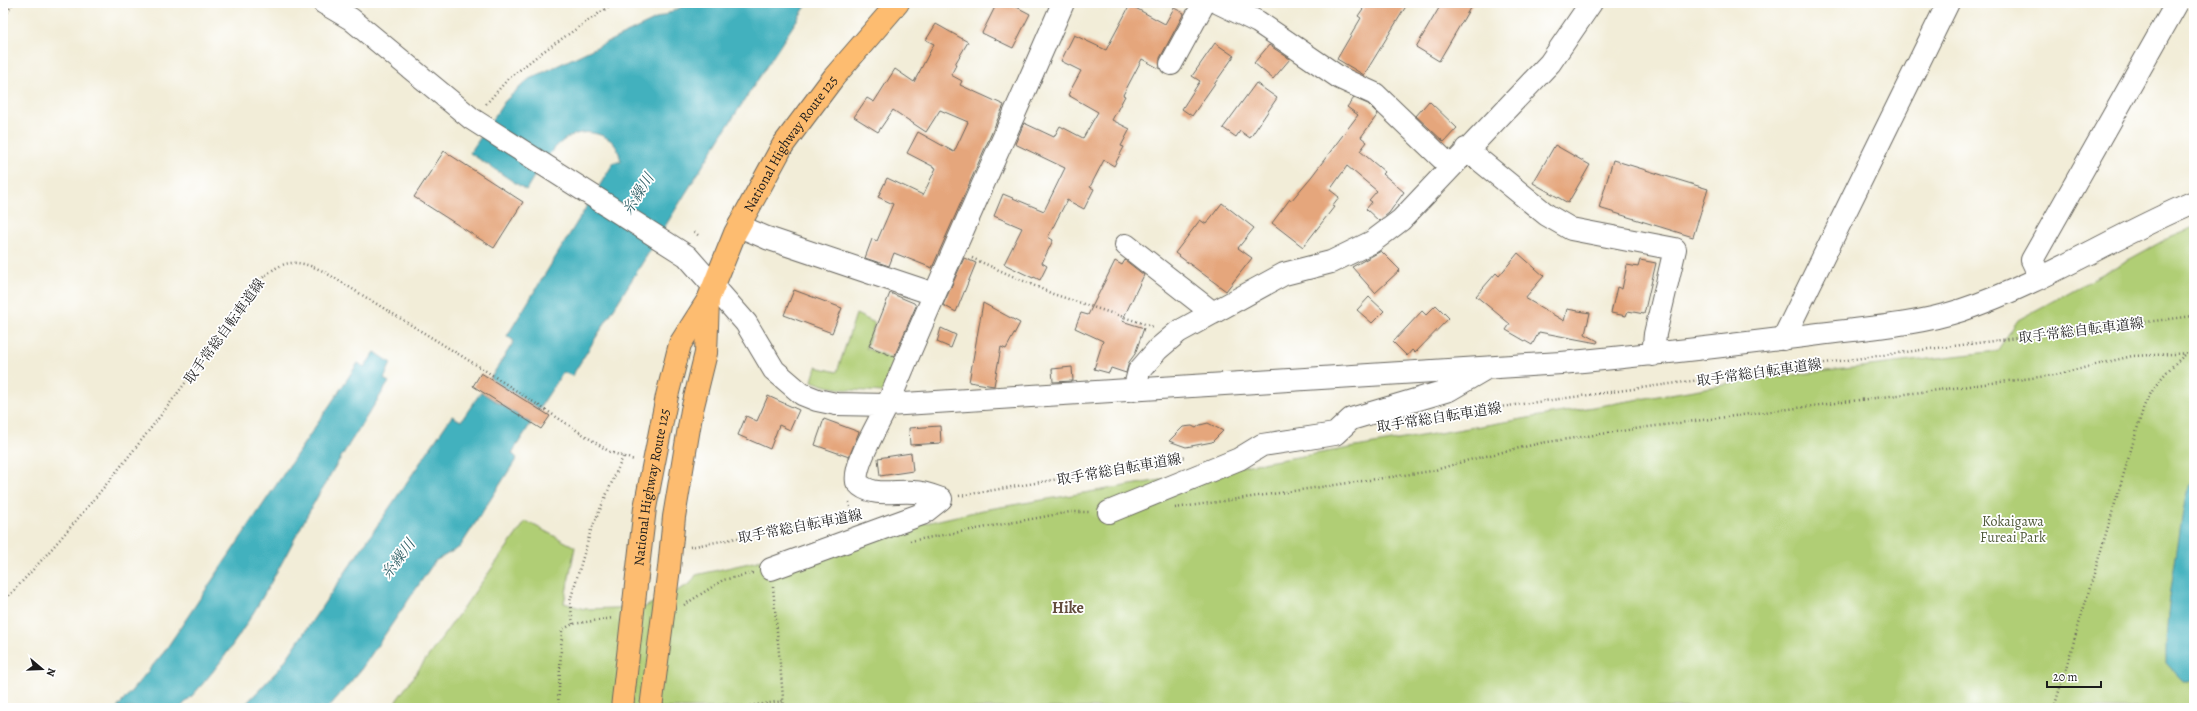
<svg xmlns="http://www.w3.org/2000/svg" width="2197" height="711" font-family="Alegreya,'Noto Serif JP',serif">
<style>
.green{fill:#b0ce75;stroke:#667548}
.water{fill:#43b1be;stroke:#30666d}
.building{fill:#e5a67b}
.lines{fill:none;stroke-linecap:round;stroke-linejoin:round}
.minor-casing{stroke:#67655e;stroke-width:24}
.highway-casing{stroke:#67655e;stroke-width:24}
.path{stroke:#67655e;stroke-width:2.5;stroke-dasharray:1 3;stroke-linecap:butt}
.minor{stroke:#fff;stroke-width:22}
.highway{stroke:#fdbc6f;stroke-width:22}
.highway-bridge-casing{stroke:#67655e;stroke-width:24;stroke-linecap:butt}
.highway-bridge{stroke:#fdbc6f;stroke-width:22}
.labels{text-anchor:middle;stroke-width:3.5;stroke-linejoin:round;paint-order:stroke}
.street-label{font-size:14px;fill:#1c1c1c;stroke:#fff}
.park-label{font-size:14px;fill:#505a3b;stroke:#fff}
.water-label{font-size:15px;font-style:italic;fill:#2e5f65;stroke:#fff}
.quarter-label{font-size:16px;font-weight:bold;fill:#624c3d;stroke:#fff}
</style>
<rect width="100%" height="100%" fill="#fff"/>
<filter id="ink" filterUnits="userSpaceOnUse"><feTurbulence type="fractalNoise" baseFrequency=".025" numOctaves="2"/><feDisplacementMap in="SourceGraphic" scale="8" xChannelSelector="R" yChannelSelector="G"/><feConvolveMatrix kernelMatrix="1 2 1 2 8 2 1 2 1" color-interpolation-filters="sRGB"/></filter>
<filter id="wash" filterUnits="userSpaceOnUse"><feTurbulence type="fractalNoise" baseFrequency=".012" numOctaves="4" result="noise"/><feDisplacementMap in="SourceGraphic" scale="16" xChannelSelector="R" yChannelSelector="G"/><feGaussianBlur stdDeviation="0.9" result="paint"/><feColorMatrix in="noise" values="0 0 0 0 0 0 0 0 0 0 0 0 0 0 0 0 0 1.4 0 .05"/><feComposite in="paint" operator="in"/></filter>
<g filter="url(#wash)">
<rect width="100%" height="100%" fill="#f2edd8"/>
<path class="green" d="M2194 227V708H391L526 521 575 547 564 603 584 609 645 607 690 584 696 575 983 510 1759 379 1997 351 2018 320 2172 236Z
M856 314 875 323 866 348 898 361 883 392C859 390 834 391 812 381L816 367 837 372Z"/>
<path class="water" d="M690 3H808L725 130 572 376 563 372 539 409 490 379 514 341 507 336 614 162H621C619 150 615 141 603 136 564 120 542 163 526 190L470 153 505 101 529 79Z
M375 352 391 363 384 379 389 382C364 421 338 460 315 501 276 572 240 650 180 708H117L164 652 358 363 364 367Z
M481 392 531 423 512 453 517 458 460 547 435 561 360 671 328 708H242L280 668 452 416 461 421Z
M2194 479V678L2189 681H2183L2166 663C2165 621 2172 580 2179 538 2182 519 2183 495 2194 479Z"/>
<g id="blocks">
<path class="building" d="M997 3H1009L1030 14 1013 48 982 33Z
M1367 3H1408L1364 75 1337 59 1361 18 1358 16Z
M1442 3H1473L1439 61 1416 47Z
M1130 5 1165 24 1174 8 1184 13 1160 58V69L1142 59 1123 95 1125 96 1112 120 1130 129 1121 146 1124 147 1114 166 1104 160 1090 187 1094 189 1084 209 1067 200 1048 237 1053 240 1042 263 1047 266 1040 280 1034 277 1033 278 1004 264 1022 228 994 216 1003 194 1044 211 1065 168 1015 144 1024 123 1054 137 1060 126 1083 138 1098 112 1068 95 1081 71 1061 61 1074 35 1106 50Z
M936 24 968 42 955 64 956 65 951 75 962 81 960 85 1004 105 932 268 894 253 889 266 865 258 872 239 877 241 893 204 878 197 887 178 923 195 936 168 907 153 918 132 954 152 968 122 940 110 926 132 893 110 878 132 854 117 867 98 874 102 895 69 914 82 934 44 926 40Z
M1215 43 1234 56 1192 116 1182 109 1200 81 1192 76Z
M1269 45 1290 59 1273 79 1254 63Z
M1256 83 1277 98 1250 138 1240 131 1236 137 1223 128Z
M1354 98 1368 104 1378 114 1361 137 1367 142 1360 151 1385 172 1383 174 1404 192 1389 213 1379 221 1366 209 1372 202 1369 200 1377 191 1347 166 1330 190 1339 197 1332 206 1334 207 1303 247 1272 223 1290 199 1291 201 1312 176 1358 115 1347 107Z
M1429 101 1457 128 1444 142 1416 116Z
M1555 145 1590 165 1568 203 1533 183Z
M444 151 523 202 494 248 414 197Z
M1613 160 1708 189 1693 237 1599 208Z
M1222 203 1254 228 1238 248 1252 258 1226 291 1175 253 1200 220 1206 224Z
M1381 251 1400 270 1375 293 1352 267Z
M1518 253 1544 276 1525 298 1564 321 1567 309 1590 313 1585 334 1598 341 1597 343 1539 332 1532 345 1506 330 1510 324 1476 296 1496 273 1499 276Z
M964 258 976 263 956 312 943 305Z
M1125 260 1144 275 1122 321 1144 328 1135 354 1129 362 1126 373 1111 368 1109 373 1094 369 1103 341 1075 328 1081 313 1088 315 1115 261 1122 265Z
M1640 260 1656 263 1644 314 1628 311 1626 316 1611 313 1617 287 1622 289 1627 265 1638 267Z
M794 290 842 308 832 333 784 315Z
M890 293 914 303 916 306 894 357 869 346Z
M1369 297 1384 311 1372 323 1357 310Z
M983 303 1020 323 1006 349 1001 347 994 386 969 382Z
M1436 305 1449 318 1415 353 1412 350 1407 356 1393 342 1422 311 1426 315Z
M941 328 956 335 951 348 937 342Z
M1072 367 1073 381 1053 382 1052 369Z
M481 373 550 416 541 429 473 386Z
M768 396 799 410 790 430 779 425 770 449 738 435 746 416 757 421Z
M824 419 859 432 849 457 815 445Z
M1208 423 1223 431 1212 442 1186 447 1169 441 1183 427 1192 426 1196 428 1200 425Z
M940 426 941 443 910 445 909 428Z
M911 453 913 471 880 476 878 458Z"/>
</g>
</g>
<g filter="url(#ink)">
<use href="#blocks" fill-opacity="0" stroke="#67655e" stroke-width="1"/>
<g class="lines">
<g class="minor-casing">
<path id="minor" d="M324 3 351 19 472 119 687 256 746 323 774 370 802 394 817 400 836 404 888 405 1561 363C1648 355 1733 345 1819 334 1867 328 1916 325 1962 310 2043 283 2116 235 2194 202
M1219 3 1258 22 1340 78 1375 94 1450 166
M1171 64 1204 3
M1466 149 1547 215 1571 229 1675 249 1655 334 1653 355
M739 226 767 238 934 294
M1126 245 1213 313
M2040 277 2032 260 2177 3
M1783 339 1948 3
M1134 390 1139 371 1158 349 1178 332 1284 274 1331 262 1372 242 1401 220 1550 63 1591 3
M941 499C933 496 923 492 914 492 896 490 870 498 857 482 853 463 882 419 890 399 945 266 1006 135 1063 3
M1109 512 1239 459 1262 445 1335 434 1351 419 1449 390 1485 369
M771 569 922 514 941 499"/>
</g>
<g class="highway-casing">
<g id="highway">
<path d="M669 568 674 517 692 410 706 353 708 301"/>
<path id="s1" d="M637 576 645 508 667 396 680 344 708 300 735 233 783 145 834 77 898 3"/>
</g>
</g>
<path class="path" d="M3 19 13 3
M486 104 508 79 541 53 614 3
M694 232 698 235
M972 258 1053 294 1154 327
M1428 419 1500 407 1921 350 2194 316
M959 496 1187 457
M849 502 852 517
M1175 508 1432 471 1469 460 1541 443 1648 427 2055 375 2132 356 2194 353
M910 541 1070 512H1090
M690 547 854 516
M773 587 784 708
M3 602C97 503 180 393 259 281 282 260 294 258 323 271L486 371 610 452 634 460
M684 605 723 580 753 573
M573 624 570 601 578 574 591 530 623 457
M558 708 562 630 573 624 613 618
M734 708 784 701
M2054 708 2144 406C2156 382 2166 371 2186 354"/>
<use href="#minor" class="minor"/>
<use href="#highway" class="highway"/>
<g class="highway-bridge-casing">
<path id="highway-bridge" d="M622 708 637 576
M651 708 669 568"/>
</g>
<use href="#highway-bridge" class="highway-bridge"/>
</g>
</g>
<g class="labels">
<g class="street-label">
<text dy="5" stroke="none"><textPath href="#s1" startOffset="466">National Highway Route 125</textPath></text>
<text transform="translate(2081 330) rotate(-7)" y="5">取手常総自転車道線</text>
<text transform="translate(224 331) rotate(-54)" y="5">取手常総自転車道線</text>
<text transform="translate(1759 372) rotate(-8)" y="5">取手常総自転車道線</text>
<text transform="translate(1439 417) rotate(-9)" y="5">取手常総自転車道線</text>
<text transform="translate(1119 469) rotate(-10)" y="5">取手常総自転車道線</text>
<text dy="5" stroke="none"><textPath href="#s1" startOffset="90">National Highway Route 125</textPath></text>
<text transform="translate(800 526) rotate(-11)" y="5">取手常総自転車道線</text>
</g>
<g class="park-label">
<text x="2013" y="526">Kokaigawa<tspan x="2013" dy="16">Fureai Park</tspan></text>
</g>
<g class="water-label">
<text transform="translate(638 194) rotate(-58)" y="5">糸繰川</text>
<text transform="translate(398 559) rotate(-53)" y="5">糸繰川</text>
</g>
<g class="quarter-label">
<text x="1068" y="613">Hike</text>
</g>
</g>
<rect width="2197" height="711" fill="none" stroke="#fff" stroke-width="16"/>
<g transform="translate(42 669) rotate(109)" stroke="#ffffff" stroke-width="3" paint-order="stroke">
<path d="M0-3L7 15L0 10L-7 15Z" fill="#1c1c1c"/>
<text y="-6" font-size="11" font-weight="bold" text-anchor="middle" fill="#1c1c1c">N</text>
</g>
<path d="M2047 681v6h54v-6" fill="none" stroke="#1c1c1c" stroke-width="2"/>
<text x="2053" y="681" font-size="12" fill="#1c1c1c" stroke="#ffffff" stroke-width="3" paint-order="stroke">20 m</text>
</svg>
